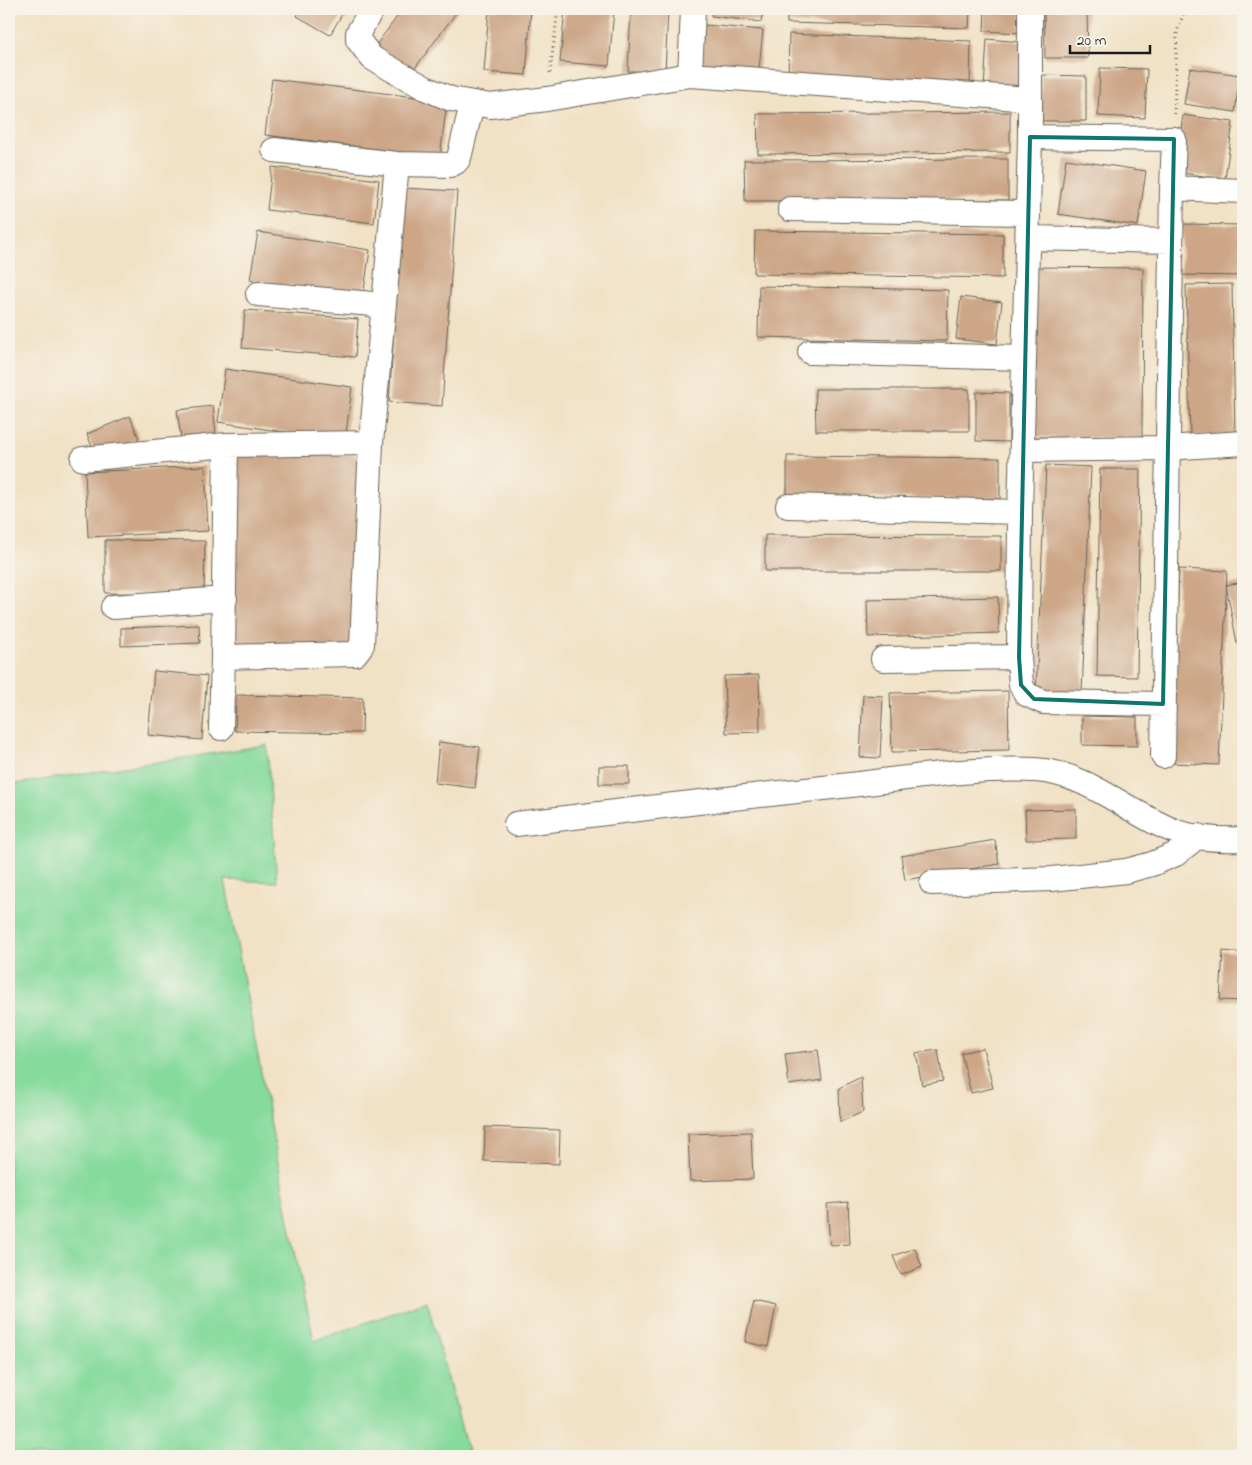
<svg xmlns="http://www.w3.org/2000/svg" width="1252" height="1465" font-family="'Indie Flower',sans-serif">
<style>
.green{fill:#85da9c;stroke:#507b5c}
.building{fill:#cca687}
.lines{fill:none;stroke-linecap:round;stroke-linejoin:round}
.minor-casing{stroke:#676157;stroke-width:26}
.path{stroke:#676157;stroke-width:3;stroke-dasharray:1 4;stroke-linecap:butt}
.minor{stroke:#fff;stroke-width:24}
.marked{fill:none;stroke:#0f766e;stroke-width:4;stroke-linejoin:round}
</style>
<rect width="100%" height="100%" fill="#f7f3e8"/>
<filter id="ink" filterUnits="userSpaceOnUse"><feTurbulence type="fractalNoise" baseFrequency=".02" numOctaves="2"/><feDisplacementMap in="SourceGraphic" scale="10" xChannelSelector="R" yChannelSelector="G"/><feConvolveMatrix kernelMatrix="1 2 1 2 8 2 1 2 1" color-interpolation-filters="sRGB"/></filter>
<filter id="wash" filterUnits="userSpaceOnUse"><feTurbulence type="fractalNoise" baseFrequency=".0096" numOctaves="4" result="noise"/><feDisplacementMap in="SourceGraphic" scale="20" xChannelSelector="R" yChannelSelector="G"/><feGaussianBlur stdDeviation="1.12" result="paint"/><feColorMatrix in="noise" values="0 0 0 0 0 0 0 0 0 0 0 0 0 0 0 0 0 1.4 0 .05"/><feComposite in="paint" operator="in"/></filter>
<g filter="url(#wash)">
<rect width="100%" height="100%" fill="#f1e1c5"/>
<path class="green" d="M267 745 277 882 225 880 292 1237 314 1341 427 1301 469 1456H9V785Z"/>
<g id="blocks">
<path class="building" d="M301 9H345L330 35 297 16Z
M403 9H459L412 72 376 45Z
M489 9H531L526 75 484 72Z
M565 9H614L609 66 560 62Z
M631 9H668L665 72 628 71Z
M711 9H763L761 22 711 16Z
M787 9H970L969 28 787 23Z
M985 9H1021L1020 33 984 31Z
M1044 9H1087L1088 58H1045Z
M705 25 763 30 759 69 702 64Z
M789 34 971 41 970 87 788 81Z
M987 39 1021 42 1017 92 984 89Z
M1100 68 1147 69 1145 118 1098 116Z
M1190 68 1240 75 1235 112 1184 104Z
M1041 75 1086 76V121H1041Z
M272 79 447 101 440 157 265 135Z
M1010 112V152L758 154 757 114Z
M1183 115 1233 122 1225 179 1175 172Z
M1008 159V200L745 201 744 160Z
M1066 159 1146 171 1138 226 1058 214Z
M272 167 379 180 374 223 267 210Z
M404 188 457 191 442 406 389 402Z
M1182 224 1243 225V276L1181 275Z
M755 231 1003 234V278L754 274Z
M258 232 370 250 363 297 250 280Z
M1030 267 1143 268 1142 438 1029 437Z
M1232 284 1235 435H1190L1186 285Z
M759 286 948 290 947 341 758 337Z
M961 297 1002 302 997 344 956 339Z
M245 310 358 319 355 357 242 348Z
M225 369 352 387 345 441 218 422Z
M815 389H969V431H816Z
M976 392 1009 393V442L976 441Z
M213 406 216 434 181 438 177 410Z
M130 416 139 439 96 456 87 434Z
M237 450 359 455 352 649 231 645Z
M787 456 1000 458V499L787 497Z
M1046 465 1091 467 1082 694 1036 692Z
M205 466 208 531 88 537 85 472Z
M1100 469H1140L1137 677 1097 676Z
M765 535 1001 536V571H765Z
M105 540 205 541 204 594 105 593Z
M1179 569 1227 571 1219 765 1171 763Z
M1243 582V642L1237 643 1226 585Z
M998 597 999 633 868 637 867 600Z
M199 625 200 643 121 646V628Z
M154 671 207 676 202 740 148 735Z
M759 675 760 732 726 733 724 676Z
M1008 691 1009 750 892 752 890 693Z
M236 695 363 698 362 733 235 731Z
M863 695 883 696 880 758 860 757Z
M1082 716 1137 717V746L1082 745Z
M439 742 480 747 475 788 435 783Z
M599 766H629V784H599Z
M1076 809V839L1026 840 1025 810Z
M995 840 999 864 905 880 901 856Z
M1223 951 1243 953V1001L1220 1000Z
M983 1048 993 1088 971 1093 961 1053Z
M818 1050 822 1080 789 1085 785 1054Z
M938 1050 943 1081 922 1085 916 1053Z
M861 1077 863 1112 840 1122 839 1088Z
M485 1127 560 1130 559 1164 484 1161Z
M751 1132 753 1179 690 1181 688 1134Z
M848 1202 850 1244 830 1245 827 1204Z
M915 1248 922 1267 901 1275 893 1256Z
M754 1301 776 1306 768 1347 745 1342Z"/>
</g>
</g>
<g filter="url(#ink)">
<use href="#blocks" fill-opacity="0" stroke="#676157" stroke-width="1"/>
<g class="lines">
<g class="minor-casing">
<path id="minor" d="M372 9 358 33V40L372 58 425 88 451 99 490 106 547 99 690 75 1030 99
M1030 9V137L1174 139 1172 188 1243 191
M690 75 693 9
M1030 137 1020 512 1019 657 1021 685 1026 694 1043 702 1163 704
M274 150 397 164 450 165 456 162 459 158 472 104
M790 209 1027 213
M1028 238 1171 241
M258 294 384 305
M810 352 1023 358
M226 445 371 443
M1022 450 1167 448 1243 443
M83 459 226 445 223 657
M788 506 1020 512
M113 607 225 599
M883 659 1019 657
M221 728 223 657 355 654 362 645 371 443 397 164
M1163 756 1172 188
M516 824C627 810 739 797 850 785 910 778 976 767 1035 770 1090 773 1130 816 1180 833 1201 839 1222 840 1243 839
M932 883 1052 879 1126 871 1152 864 1176 854 1198 836"/>
</g>
<path class="path" d="M550 73 558 9
M1174 114 1177 32 1185 9"/>
<use href="#minor" class="minor"/>
</g>
</g>
<path class="marked" d="M1030 137 1174 139 1163 704 1034 699 1021 685 1019 657Z"/>
<rect width="1252" height="1465" fill="none" stroke="#f7f3e8" stroke-width="30"/>
<path d="M1070 45v8h80v-8" fill="none" stroke="#1c1c1c" stroke-width="2.5"/>
<text x="1077" y="45" font-size="15" fill="#1c1c1c" stroke="#f7f3e8" stroke-width="4" paint-order="stroke">20 m</text>
</svg>
